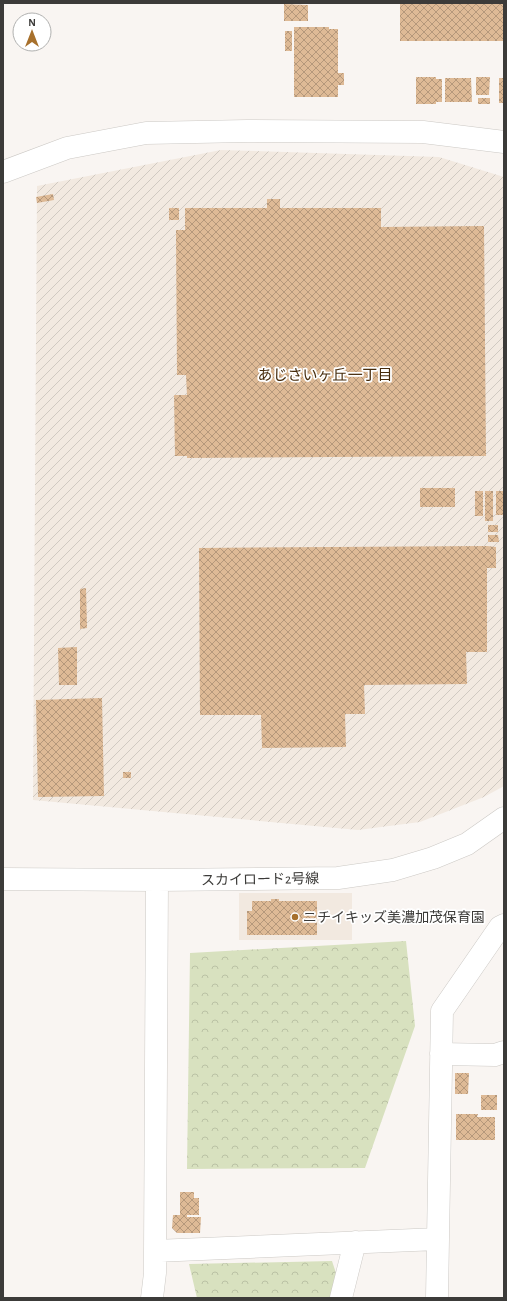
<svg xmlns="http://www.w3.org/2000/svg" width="507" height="1301" font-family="'Alegreya Sans','Noto Sans JP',sans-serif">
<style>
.built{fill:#f2e9e0}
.industrial{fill:url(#industrial-furrows)}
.forest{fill:url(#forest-crowns)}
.building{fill:url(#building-cross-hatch)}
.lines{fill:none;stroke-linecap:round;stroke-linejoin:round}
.minor-casing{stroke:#ccc9c5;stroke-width:23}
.minor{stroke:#fff;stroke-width:22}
.poi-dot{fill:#a7702c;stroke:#fff;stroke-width:1.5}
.labels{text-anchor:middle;stroke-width:3.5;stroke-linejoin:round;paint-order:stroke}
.street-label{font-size:14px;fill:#3c3b39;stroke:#fff}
.poi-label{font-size:14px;fill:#3c3b39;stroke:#fff;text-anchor:start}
.neighbourhood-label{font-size:15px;fill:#462b0b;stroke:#fff}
</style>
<defs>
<pattern id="industrial-furrows" width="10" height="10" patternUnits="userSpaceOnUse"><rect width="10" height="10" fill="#f2e9e0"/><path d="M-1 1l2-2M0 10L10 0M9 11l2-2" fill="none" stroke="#d0c9c1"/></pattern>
<pattern id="forest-crowns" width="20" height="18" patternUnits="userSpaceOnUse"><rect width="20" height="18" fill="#d8e1bf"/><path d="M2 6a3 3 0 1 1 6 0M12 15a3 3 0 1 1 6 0" fill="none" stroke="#bac2a5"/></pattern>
<pattern id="building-cross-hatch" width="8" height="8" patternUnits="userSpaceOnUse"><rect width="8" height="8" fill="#deba96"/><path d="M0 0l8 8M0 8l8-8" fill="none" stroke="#b5987b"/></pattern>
</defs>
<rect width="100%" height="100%" fill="#f9f5f2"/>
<path class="built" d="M239 893H352V940H239Z"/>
<path class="industrial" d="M221 150 439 157 504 177V786L484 797 420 822 358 830 33 800 37 186Z"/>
<path class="forest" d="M406 941 415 1026 365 1168 187 1169 190 953Z
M332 1261 338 1279 332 1298H197L189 1264Z"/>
<path class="building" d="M400 3H504V41H400Z
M284 4 308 5V21H284Z
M294 27H329V29H338V73H344V85H338V97H294Z
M285 31H292V51H285Z
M416 77H436V79H442V102H436V104H416Z
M476 77H490L489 95H476Z
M445 78H471L472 102H445Z
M499 78H504V103H499Z
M478 98H490V104H478Z
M53 194 54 200 37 203 36 197Z
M267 199H280V208H381V227L484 226 486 456 187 458V456H175L174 395H187L186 375H177L176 230H185V208H267Z
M169 208H179V220H169Z
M420 488H455V507H420Z
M475 491H483V516H475Z
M485 491H493V521H485Z
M496 491H504V515H496Z
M488 525H498V532H488Z
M488 535H498L499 542H488Z
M487 546 496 547V568H487V652H466L467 684 364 685 365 714H345L346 747 262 748 261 715H200L199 548Z
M86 588 87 628 80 629V589Z
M77 647V685H59L58 648Z
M102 698 104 796 38 797 36 700Z
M123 772H131V778H123Z
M271 899H279V901H317V935H247V911H252V901H271Z
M455 1073H469L468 1094H455Z
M481 1095H497V1110H481Z
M456 1114H478L477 1117H495V1140H456Z
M180 1192H194V1198H199V1215H187V1217H201L200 1233H177L172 1228 173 1215H180Z"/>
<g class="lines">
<g class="minor-casing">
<path id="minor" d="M3 172 67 148 146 133 247 131 423 132 504 142
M3 879 157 880 338 878 393 870 433 858 467 844 504 818
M441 1054 495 1055 504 1052
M438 1239 442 1011 500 927 504 925
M155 1251 438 1239 437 1298
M152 1298 155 1273V1251L157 880
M341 1298 355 1242"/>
</g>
<use href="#minor" class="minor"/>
</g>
<circle class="poi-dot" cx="295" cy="917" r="4"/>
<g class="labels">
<g class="street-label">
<text transform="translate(260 879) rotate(-1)" y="5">スカイロード2号線</text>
</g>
<g class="poi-label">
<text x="303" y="922">ニチイキッズ美濃加茂保育園</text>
</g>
<g class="neighbourhood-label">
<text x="325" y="380">あじさいヶ丘一丁目</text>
</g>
</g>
<rect width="507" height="1301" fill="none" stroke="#3c3b39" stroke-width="8"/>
<g transform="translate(32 32)"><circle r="19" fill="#ffffff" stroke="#b1b1b0"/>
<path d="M0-3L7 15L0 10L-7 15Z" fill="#a7702c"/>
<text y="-6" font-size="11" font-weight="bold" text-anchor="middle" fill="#3c3b39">N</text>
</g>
</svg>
